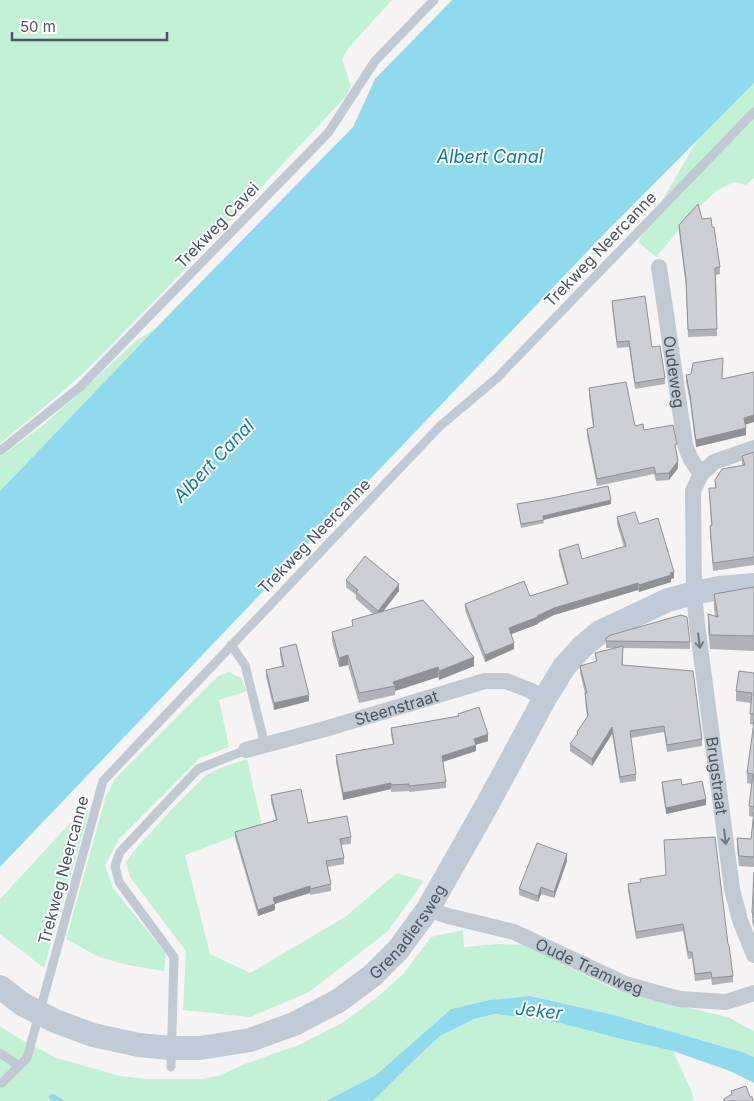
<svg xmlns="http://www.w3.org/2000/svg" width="754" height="1101" font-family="Inter,sans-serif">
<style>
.green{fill:#c3f1d5}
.water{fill:#90daee}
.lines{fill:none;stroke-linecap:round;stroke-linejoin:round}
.stream{stroke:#90daee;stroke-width:6}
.lane{stroke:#c1cad2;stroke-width:9}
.street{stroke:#c1cad2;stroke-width:16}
.secondary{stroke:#c1cbd6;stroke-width:24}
.wall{fill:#b0b2b7}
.shaded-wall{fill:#909195}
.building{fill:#cdcfd5;stroke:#909195}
.oneway{stroke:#6e7983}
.labels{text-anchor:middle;stroke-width:4;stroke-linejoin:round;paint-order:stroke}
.street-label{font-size:16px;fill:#4a5661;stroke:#fff}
.water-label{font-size:18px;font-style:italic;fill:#0c7c9b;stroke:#fff}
</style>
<rect width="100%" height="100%" fill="#f5f3f3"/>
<path class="green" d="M0 0H392L349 47 342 59 351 86 346 96C259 189 174 284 83 373 57 398 27 420 0 444Z
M754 83V178L746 185 734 182 716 191 696 210 656 257 638 242 698 139Z
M156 328 0 491V457L42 426 75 397 137 340Z
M229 672 241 678 247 691 219 700 229 747 200 758 119 839 105 865 113 888 166 954 164 971 128 965 99 957 66 939 106 796 115 779 218 676Z
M247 759 262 826 185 855 210 954 250 973 345 917 397 873 424 881 387 932 309 992 250 1017 183 1010 186 951 130 877 126 862 133 852 171 810 206 775 223 767Z
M84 808 89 812 44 968 0 934V899Z
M463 930 464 947 498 944 528 945 567 966 614 989 649 999 728 1017 754 1031V1057L742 1052 610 1014 530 996 489 1000 451 1009 376 1075 326 1101H0V1026L20 1039 57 1058 120 1076 148 1079H202L218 1076 245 1064 299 1045 342 1023 380 995 404 973 431 937Z
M495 1014 540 1019 564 1024 621 1039 673 1051 692 1092 694 1101H371L375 1099 409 1065 440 1036 474 1019Z"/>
<path class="water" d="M452 0H754V83L605 233 0 867V491L156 328 353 127 375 79Z
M530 996 610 1014 742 1052 754 1057V1083L730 1071 673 1051 621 1039 564 1024 540 1019 495 1014 474 1019 440 1036 409 1065 375 1099 371 1101H326L376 1075 451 1009 489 1000Z"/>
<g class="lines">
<path class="stream" d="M52 1097 60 1101"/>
<path class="lane" d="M0 451 80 387 328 133 375 61 434 0
M231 645 245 665 265 745
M0 1053 19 1066
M171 1067 174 957 119 882 115 866 120 852 198 769 246 750
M0 1083H2L27 1058 103 781 440 426 497 378 754 112"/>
<g class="street">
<path id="s1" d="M659 267 685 444C688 456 694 464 701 474"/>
<path id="s2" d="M754 448 714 462 701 474 693 491 694 593 697 624 732 889 740 920 754 955"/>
<path id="s3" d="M246 750 325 729 485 681H506L529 690 545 698"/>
<path id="s4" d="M428 909 448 916 514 932 625 984 679 999 726 1002 754 993"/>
</g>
<path class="secondary" id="s5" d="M0 987 22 1004 55 1021 93 1035 139 1045 170 1048H200L250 1040 294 1024 338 1001 373 975 398 950 428 909 487 805 545 698 564 667 582 647 600 632 668 600 694 593 719 588 754 585"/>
</g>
<path class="wall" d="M702 219 720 267V274L716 275 717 336 688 337 686 287 679 232V225Z
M612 301 652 347 665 378V384L635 389 629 347 617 348 612 307Z
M754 372V422L745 424 746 435 696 447 695 442 690 402 686 382V375L723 379Z
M589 388 635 426 644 430 677 451 678 468 669 480 656 481 654 474 597 486 587 436V429L593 428 589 395Z
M754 452V565L713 571 710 534V526L711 525 709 488H715V480L742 466V456Z
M517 504H611L543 520 544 523 521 528Z
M617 517 639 524 674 578 671 579V582L639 592 638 590 554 615 538 623V624L511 634 514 649 485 662 465 610V604L530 596 567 585 559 556V550L582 559 624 547 617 524Z
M346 580 399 591 383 611 474 666 439 680 438 677 395 691V695L359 703 348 665 339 667 332 641V632L352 627V620L373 614 356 599V595L346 587Z
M754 587V651L710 649 708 629V614L715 616 714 608V594Z
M606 638 690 642V649L623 648V665L702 739V746L667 752 664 732 631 738 636 774V781L620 783 612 734 592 766 570 751V744L577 735V732L587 717 585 700V693L580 673V666L596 662 595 653 617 648H606Z
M280 648 309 701 274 710 266 677V670L282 666 280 655Z
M754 673V867L739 866 737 848V838L751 839 753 817 749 816V806L752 784 747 783V773L754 725 750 724 751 703 736 701V691Z
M458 714 488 741 476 745V751L443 762 446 782V788L409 792V791L391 792V789L343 800 336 762V755L393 744 391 735V728L458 716Z
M662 782 682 785 706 805 666 814 662 788Z
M271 795 308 823 351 837V844L341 845 344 858V864L328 867 331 884V891L310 895V893L275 904V910L258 916 235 838V832L276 820 271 802Z
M567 861 554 898 541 894 538 902 519 895V889Z
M754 872V928L752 922Z
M628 884 728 944 733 976V982L712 985 711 979 695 981 692 958 688 959 683 931 636 939 628 890Z"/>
<path class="shaded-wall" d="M754 415V422L744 425V418Z
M746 428V435L696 447V440Z
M678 461V468L669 480V473Z
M611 500V504L543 520V516Z
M674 572V578L671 579V582L639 592V585Z
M638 583V590L554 615 538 623V624L509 635V628L554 608Z
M399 584V591L378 618V611Z
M514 643V649L485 662V655Z
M348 655V665L339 667V658Z
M474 657V666L439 680V671Z
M438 667V677L395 691V686L393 682Z
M309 695V701L274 710V703Z
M612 727V734L592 766V759Z
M488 734V741L474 745V739Z
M476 745V751L442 762V756Z
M391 783V789L343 800V793Z
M706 799V805L666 814V808Z
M567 854V861L554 898V892Z
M310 886V893L273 904V898Z
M541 887V894L538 902V896Z
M275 904V910L258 916V910Z"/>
<path class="building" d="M698 204 702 219 711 218 712 227H714L720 267 715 268 717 329 688 330 686 280 679 225Z
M645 296 652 347 660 346 665 378 635 383 629 341 617 342 612 301Z
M723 358 722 379 754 372V415L744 418 746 428 696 440 695 435 690 395 686 375 691 374 693 363Z
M626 382 635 426 643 424 644 430 673 425 677 444 675 445 678 461 669 473 656 474 654 467 597 479 587 429 594 427 589 388Z
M754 452V557L713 563 710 526 712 525 709 488H716L715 480 722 469 745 465 742 456Z
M608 486 611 500 543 516 544 520 521 524 517 504 552 498Z
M635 512 639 524 658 518 674 572 670 573 671 575 639 585 638 583 554 608 537 616 538 617 509 628 514 643 485 655 465 604 524 581 530 596 568 584 559 550 578 544 582 559 626 546 617 517Z
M365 556 399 584 378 611 356 592 358 590 346 580Z
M754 587V636L710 635 708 614 718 617 714 594Z
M423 600 474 657 439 671 438 667 393 682 395 686 359 693 348 655 339 658 332 632 353 626 352 620Z
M681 615 687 617 690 642 606 641V638L611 635Z
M296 644 309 695 274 703 266 670 284 666 280 648Z
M623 646 622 665 693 671 702 739 667 745 664 726 630 731 636 774 620 777 612 727 592 759 570 744 578 733 577 732 588 716 585 693H587L580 666 597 661 595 653Z
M739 671 754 673V714H750L752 693 736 691Z
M479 707 488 734 474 739 476 745 442 756 446 782 409 786V784L391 785V783L343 793 336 755 394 744 391 728 459 716 458 714Z
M754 722V807L749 806 753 774 747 773Z
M681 779 682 785 702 781 706 799 666 808 662 782Z
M301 789 308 823 347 816 351 837 340 839 344 858 326 861 331 884 310 889V886L273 898 275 904 258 910 235 832 277 820 271 795Z
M754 812V857L739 856 737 838 751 839Z
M715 837 728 944 729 945 733 976 712 978 711 972 695 974 692 952H688L683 924 636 932 628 884 641 882 640 879 666 875 664 840Z
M537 843 567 854 554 892 541 887 538 896 519 889Z
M754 872V918L752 912Z
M746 1086 750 1097H752L753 1101H724V1099L732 1094 731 1091Z"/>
<defs><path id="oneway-shaft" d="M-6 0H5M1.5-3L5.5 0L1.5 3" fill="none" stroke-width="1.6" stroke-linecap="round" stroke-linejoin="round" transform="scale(1.25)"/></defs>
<g class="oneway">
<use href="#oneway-shaft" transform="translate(699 641) rotate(83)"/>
<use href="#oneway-shaft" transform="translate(725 837) rotate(83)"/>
</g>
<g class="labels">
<g class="street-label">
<text transform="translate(217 225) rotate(-46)" y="6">Trekweg Cavei</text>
<text transform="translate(600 249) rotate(-46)" y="6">Trekweg Neercanne</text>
<text dy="6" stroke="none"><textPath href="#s1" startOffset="106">Oudeweg</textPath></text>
<text transform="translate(314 536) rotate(-46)" y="6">Trekweg Neercanne</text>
<text dy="6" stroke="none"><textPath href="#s3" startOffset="156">Steenstraat</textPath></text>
<text dy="6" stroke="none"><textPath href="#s2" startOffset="365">Brugstraat</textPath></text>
<text transform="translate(63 870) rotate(-75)" y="6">Trekweg Neercanne</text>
<text dy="6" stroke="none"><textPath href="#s5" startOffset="460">Grenadiersweg</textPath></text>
<text dy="6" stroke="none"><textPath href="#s4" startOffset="172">Oude Tramweg</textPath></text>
</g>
<g class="water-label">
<text x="490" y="163">Albert Canal</text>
<text transform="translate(214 461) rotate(-46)" y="6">Albert Canal</text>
<text transform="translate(539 1011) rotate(6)" y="6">Jeker</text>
</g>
</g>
<path d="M12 32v8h155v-8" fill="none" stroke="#4a5661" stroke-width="2.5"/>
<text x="20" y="32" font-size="15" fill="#4a5661" stroke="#ffffff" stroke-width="4" paint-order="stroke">50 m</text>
</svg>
